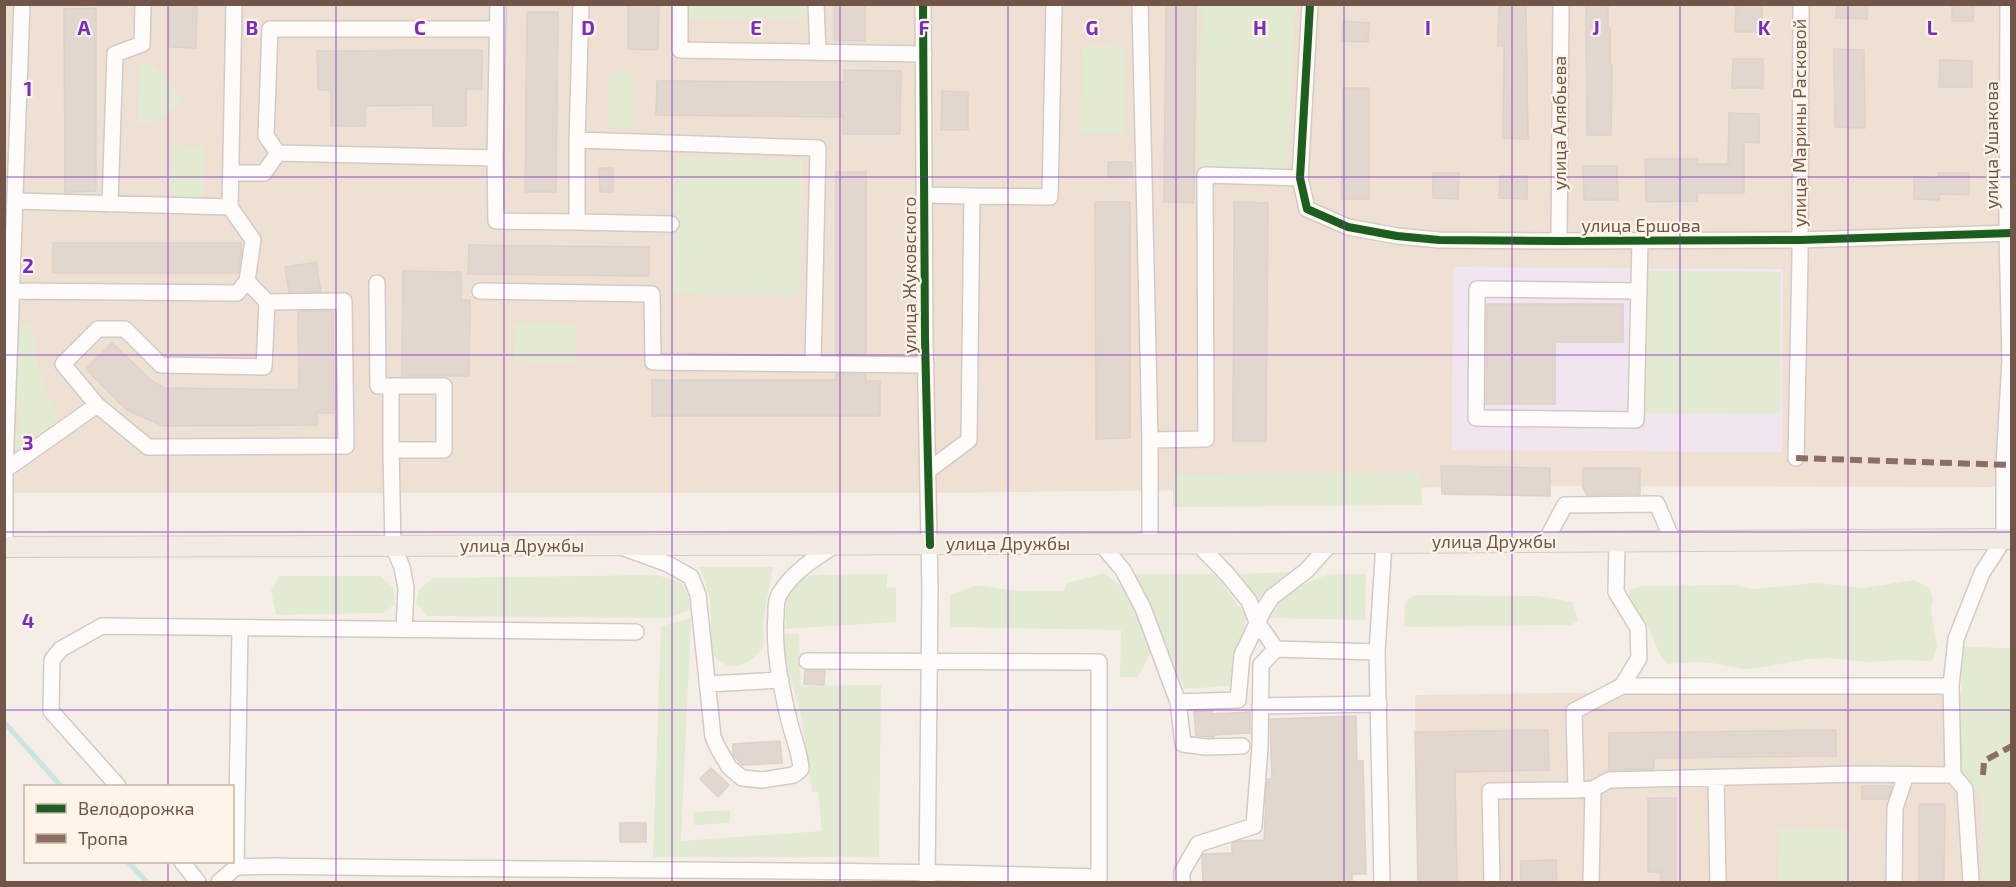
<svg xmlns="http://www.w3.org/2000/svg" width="2016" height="887" font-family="'Exo 2',sans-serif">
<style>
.residential{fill:#eee1d4}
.education{fill:#f1e5f0}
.green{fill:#e2ebd2}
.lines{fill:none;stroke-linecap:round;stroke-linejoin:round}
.stream{stroke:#cae4e4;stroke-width:5}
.building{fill:#e1d7cf;stroke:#ddd1ca;stroke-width:1.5}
.minor-casing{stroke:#d4cac5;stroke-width:18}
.major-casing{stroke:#d4cac4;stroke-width:22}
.minor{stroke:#fefcfb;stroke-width:15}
.major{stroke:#f1ebe4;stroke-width:20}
.quiet{stroke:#8d6e63;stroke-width:6;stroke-dasharray:12 6;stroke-linecap:butt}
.cycleway-casing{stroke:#fef4e7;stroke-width:11}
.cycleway{stroke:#1b5e20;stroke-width:8}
.grid{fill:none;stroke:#7b2cbf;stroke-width:1.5;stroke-opacity:0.55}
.labels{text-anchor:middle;stroke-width:4.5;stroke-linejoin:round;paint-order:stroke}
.street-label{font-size:18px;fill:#715549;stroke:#fef4e7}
.grid-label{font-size:20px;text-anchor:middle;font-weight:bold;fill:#7b2cbf;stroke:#fef4e7;stroke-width:4.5;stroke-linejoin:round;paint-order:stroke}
</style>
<rect width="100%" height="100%" fill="#f5eee7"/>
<path class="residential" d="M4 5H2011V487L1553 486 929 493H5Z
M1558 693 2011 694V882H1417L1415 695Z"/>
<path class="education" d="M1453 267 1783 269 1782 452 1452 450Z"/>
<path class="green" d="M684 5H807L808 18 685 20Z
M1202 5H1295L1287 170 1198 168Z
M1082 46 1125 47 1124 134H1081Z
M139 64H153L184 100 156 122 138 123Z
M609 72H632L631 128 608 127Z
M172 145 204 147 202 199 170 197Z
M676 157 802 160 799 296 673 294Z
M1645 271 1781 272 1780 414 1645 413Z
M515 324 576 325V362L514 361Z
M21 326H32L39 372 60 422 18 454 15 435 19 428 16 368Z
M1421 472 1422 505 1173 507V474Z
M699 567H773L763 621 764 647C749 666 726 676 710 651 712 619 713 596 699 567Z
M1292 572 1257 600 1240 574Z
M1105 573 1131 595 1152 651 1138 677H1120L1121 630 950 627V595L978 585 1017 591H1064L1067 583Z
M887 574V588L896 587V622L785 629 786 597 796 583 811 575Z
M1136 574H1215L1247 617 1229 686 1185 689Z
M1366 574 1365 620 1268 618C1279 600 1307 579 1328 575 1339 573 1354 575 1366 574Z
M655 575C682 581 685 581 691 609L668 618 427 616 416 603 419 590 433 578Z
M279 576H380L393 587 395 604 383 613 276 615 271 590Z
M1914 580 1929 588 1933 599 1931 610 1937 647 1932 661 1902 660 1867 662 1829 658 1807 659 1759 668 1742 669 1712 663 1694 662 1668 664C1656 653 1655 639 1647 626 1642 618 1633 613 1629 603 1627 598 1628 594 1631 589L1642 586 1733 585 1754 589 1815 583 1864 588Z
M1414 595 1538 596 1573 602 1578 621 1571 625 1404 627 1405 602Z
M691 618 681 841 822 831 818 792H812L801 716 783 651 782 634H799L801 686 881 685 879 857H653L661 626Z
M1963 647 2011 648V882H1984L1982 798 1958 770Z
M730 810V823L694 825 693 812Z
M1779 829H1849V882H1778Z"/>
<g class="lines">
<path class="stream" d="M4 722 61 786
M128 862 147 882"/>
</g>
<path class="building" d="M169 4H197L196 48 169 47Z
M628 4H659L658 50 628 49Z
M834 4H865V41L834 40Z
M1166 4H1196L1194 203 1164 202Z
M1499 4H1526L1528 139 1503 138 1504 46H1498Z
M1586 4H1608V28H1610V65H1612L1611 135H1587Z
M1736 4H1762V32H1735Z
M1837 4H1867V19L1836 18Z
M1952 4H1974L1973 21H1952Z
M96 8V191L65 192 64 9Z
M527 12H558L556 192H525Z
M1343 21 1369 23 1368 42 1342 41Z
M1834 49 1864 50 1865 128 1835 127Z
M482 50V89H466V126H433V105L365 106V126H331V90H318L317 51Z
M1733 59H1763V88H1732Z
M1940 60 1972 61V87H1939Z
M844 70 901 71 900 134H843V117L656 115 657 81 844 82Z
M1343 88H1369V199H1342Z
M942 91 968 92V130H941Z
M1729 113 1759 114V143L1744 142V193H1697V201L1646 202 1645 159H1697V164H1728Z
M1108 162H1132V177H1108Z
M1583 166H1617L1618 200H1584Z
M599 168H613V192H600Z
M836 172H866V355L836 354Z
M1433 173H1459L1458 199 1433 198Z
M1938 173H1969V195L1939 194V200L1914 199V177L1938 178Z
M1500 176H1527V199L1499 198Z
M1095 202H1130V438L1096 439Z
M1234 202 1268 203 1266 441H1233Z
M53 243H241V254L238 273H53Z
M469 245 649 247V276L468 274Z
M316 262 321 292H289L285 267Z
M403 271 461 272V300H470L469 376H402Z
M1487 304H1623V342H1555V404H1486Z
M298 311H333L334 413H317V425L163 426 127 410 86 369 112 343 152 381 164 388 299 390Z
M836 374H866V381H880V416H652V380H836Z
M1441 466 1550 468V496L1442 494Z
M1583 468H1640V494L1587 495 1583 488Z
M805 670 825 671 824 685 804 684Z
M1194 711H1212V714L1250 712V733L1213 735 1214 737 1196 736Z
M1356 716 1357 761H1363L1366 874H1352V882H1203L1202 857 1203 854 1232 853V843L1239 841 1264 840 1267 779H1272L1270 719Z
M1548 730 1549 770 1455 772 1457 882H1418L1415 732Z
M1836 730V756L1654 758V769L1609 770V733Z
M780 741 782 763 742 765 733 755V744Z
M711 768 729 785 718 797 700 779Z
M1862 786H1891V790L1888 799H1862Z
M1648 798H1676V882H1661V872H1648Z
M1919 804H1945L1944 882H1919Z
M620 823H646V842H620Z
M1556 860 1557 882H1521V861Z"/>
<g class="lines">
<g class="minor-casing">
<path id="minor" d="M498 4 495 158 496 221 577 222V140L581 4
M680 4V50L924 54
M816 4 818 52
M923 4 925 340 930 589 927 882
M1140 4 1150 440
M1310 4 1300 178 1307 209 1348 227 1397 236 1439 240 1559 241 1800 240 2012 233
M577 140 818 148 813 364
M278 153 266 136 270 29H497
M231 173H264L278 153 495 158
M924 195 972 196 969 440 929 470
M972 196 1050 197 1054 4
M16 201 230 207
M110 204 115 54 142 44 143 4
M577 222 671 224
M1559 241 1561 4
M377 283 378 386H444V450H391L393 546 402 567 406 588 404 629
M11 291 237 293 247 281
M480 291 652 294 653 362 926 365
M1638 291 1477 289 1476 418 1636 420 1640 241
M391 386V450
M97 405 63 364 98 329H125L161 365 264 367 267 302
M1796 458 1800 258 1801 4
M5 470 97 405 148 447 346 446 344 301 267 302 247 281 253 240 230 207 234 4
M1545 542 1565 505 1657 504 1673 541
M1101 544 1123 570 1143 608 1178 702 1183 744 1206 747 1242 746
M1150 544V440L1206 439 1205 175 1300 178
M1198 544 1227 574 1249 601 1257 622 1276 649
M5 547V470L22 4
M624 548 668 564 691 577 698 595 713 737 718 748 729 767 742 778 762 780 794 775 801 769C800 752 793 737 789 720 781 686 773 650 776 615 776 608 776 599 780 593 793 572 815 558 835 545
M807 661 1099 662V882
M707 684 781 680
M1622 686H1951
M1178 702 1238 700 1242 655 1264 609 1272 597 1307 570 1331 543
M1260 706 1379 704
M1716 778 1718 882
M118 786 51 711 52 660 61 649 102 626 636 632
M1576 790 1593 789 1609 780 1855 774 1953 775
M182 862 198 882
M236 867 240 628
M219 882 236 867 274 866C549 871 824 868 1099 877
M1182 882V872L1198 844 1254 826 1260 747 1261 665 1276 649 1377 652
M1382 882 1377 652 1384 543
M1492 882 1490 791 1576 790 1574 711 1622 686 1639 658 1638 628 1616 592 1617 542
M1591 882 1593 789
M1894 882 1895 808 1906 775
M1971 882 1965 789 1953 775 1951 686 1956 639 1982 573 2004 539V465L2010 360 2007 233 2008 4"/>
</g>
<g class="major-casing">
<path id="major" d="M4 547 1384 543 2012 539"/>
</g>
<use href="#minor" class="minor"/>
<use href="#major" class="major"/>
<path class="quiet" d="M1796 458 2012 465
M1983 775 1984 761 2012 746"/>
<g class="cycleway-casing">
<path id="cycleway" d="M923 4 925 340 930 545
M1310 4 1300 178 1307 209 1348 227 1397 236 1439 240 1559 241 1800 240 2012 233"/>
</g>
<use href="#cycleway" class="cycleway"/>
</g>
<path class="grid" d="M168 4V786M336 4V882M504 4V882M672 4V882M840 4V882M1008 4V882M1176 4V882M1344 4V882M1512 4V882M1680 4V882M1848 4V882M4 177H2012M4 355H2012M4 532H2012M4 710H2012M168 862V882"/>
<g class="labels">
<g class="street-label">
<text transform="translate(1560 123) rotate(-90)" y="6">улица Алябьева</text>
<text transform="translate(1800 123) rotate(-90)" y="6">улица Марины Расковой</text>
<text transform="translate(1992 145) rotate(-90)" y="6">улица Ушакова</text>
<text x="1641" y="232">улица Ершова</text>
<text transform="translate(910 275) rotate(-90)" y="6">улица Жуковского</text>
<text x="1494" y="548">улица Дружбы</text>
<text x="1008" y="550">улица Дружбы</text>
<text x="522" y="552">улица Дружбы</text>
</g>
</g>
<g class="grid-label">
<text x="84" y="35">A</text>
<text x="252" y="35">B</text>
<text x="420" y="35">C</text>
<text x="588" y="35">D</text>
<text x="756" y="35">E</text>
<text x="924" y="35">F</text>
<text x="1092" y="35">G</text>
<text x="1260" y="35">H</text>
<text x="1428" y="35">I</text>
<text x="1596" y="35">J</text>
<text x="1764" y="35">K</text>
<text x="1932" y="35">L</text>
<text x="28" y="96">1</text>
<text x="28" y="273">2</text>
<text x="28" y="450">3</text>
<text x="28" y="628">4</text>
</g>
<rect width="2016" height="887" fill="none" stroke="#715549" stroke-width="12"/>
<rect x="24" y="785" width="210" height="78" fill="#fef4e7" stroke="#c6b4a8" stroke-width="1.5"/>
<rect x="36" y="804" width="30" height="9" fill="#1b5e20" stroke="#c6b4a8" stroke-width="1.5"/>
<text x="78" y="815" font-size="18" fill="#715549">Велодорожка</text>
<rect x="36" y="834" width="30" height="9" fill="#8d6e63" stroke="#c6b4a8" stroke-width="1.5"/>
<text x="78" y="845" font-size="18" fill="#715549">Тропа</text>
</svg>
